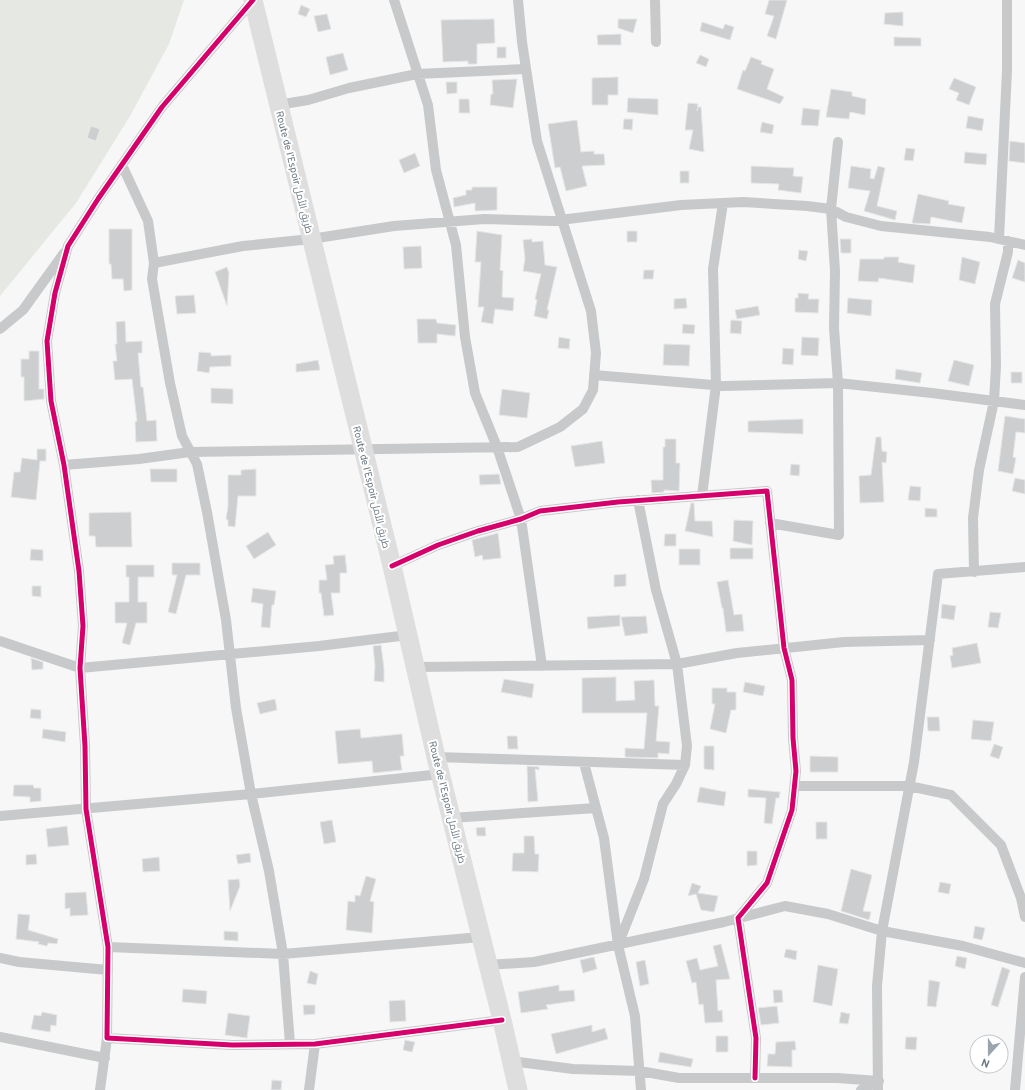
<svg xmlns="http://www.w3.org/2000/svg" width="1025" height="1090" font-family="Overpass,Cairo,sans-serif">
<style>
.green{fill:#e6e8e4}
.building{fill:#cccecf;stroke:#e6e6e6}
.lines{fill:none;stroke-linecap:round;stroke-linejoin:round}
.street{stroke:#c8c9ca;stroke-width:10}
.highway{stroke:#dedede;stroke-width:19}
.cycleway-casing{stroke:#fff;stroke-width:8}
.cycleway{stroke:#d6006c;stroke-width:5}
.labels{text-anchor:middle;stroke-width:4;stroke-linejoin:round;paint-order:stroke}
.street-label{font-size:10px;fill:#6a7883;stroke:#fff}
</style>
<rect width="100%" height="100%" fill="#f7f7f7"/>
<path class="green" d="M0 0H184L169 44 130 116 76 203 0 296Z"/>
<path class="building" d="M769 0H787L776 39 767 36 774 16 765 14Z
M301 5 310 9 306 17 298 14Z
M903 12V26L884 24 885 13Z
M327 14 331 29 318 32 314 16Z
M494 19 495 43 477 44V64H468V61L443 62 441 20Z
M618 19H637L633 33 618 28Z
M702 22 723 29 725 24 734 27 730 40 700 31Z
M621 34V45H598L597 35Z
M894 37 921 38V46H894Z
M497 47H506V58H497Z
M343 53 348 70 330 75 326 57Z
M700 55 709 59 706 67 696 63Z
M751 57 762 61 761 64 774 69 767 89 784 97 780 104 737 89 743 70 745 71Z
M618 77V95H608V105H592V78Z
M954 78 976 87 969 105 956 100 959 93 949 89Z
M517 79 513 108 490 105 491 94H493L492 80Z
M446 82H457V93L447 94Z
M831 89 852 92V96L866 99 865 115 850 112 849 119 826 117Z
M628 98 658 99V115L627 112Z
M459 99H469L470 113H459Z
M688 103 698 104 697 111 698 107H701L704 152 689 149 693 130H685Z
M803 108 820 110 818 126 801 125Z
M968 116 984 119 982 131 966 128Z
M624 119H633L632 130 623 129Z
M577 120 581 152 594 151V154H604L605 165 582 166 587 186 566 191 560 167 555 168 548 124Z
M762 122 774 125 772 134 760 132Z
M91 126 100 129 96 141 87 138Z
M1010 141 1025 143V163L1009 161Z
M906 148 915 149 913 161 904 160Z
M965 152 987 154 986 165 964 163Z
M415 153 420 166 404 173 399 160Z
M751 166 794 168 793 176 803 177 801 193 778 190 779 184 751 183Z
M851 166 871 169 870 178 874 179 878 166 885 168 877 206 897 211 895 220 864 211 870 191 848 188Z
M680 171H689V183H680Z
M472 187H497V210L475 211V203L454 207 453 198 466 195V190H472Z
M918 194 949 201 948 204 965 207 962 223 931 217 930 224 912 223Z
M109 229H132V290L124 291 123 279H112L111 264H109Z
M477 231 502 235 500 270 503 271 502 297 514 298 513 311 495 309 493 324 481 322 484 307H478L481 262H475Z
M627 231H637V242H627Z
M532 239V242L543 241 545 265 557 267 547 310H549L547 319 534 316 537 300 535 299 541 274 523 271 525 259 523 240Z
M840 239H851V253H841Z
M421 246 422 268 404 269 403 247Z
M799 250 808 251 806 261 798 259Z
M884 257H899L898 262 915 265 913 283 879 278 878 282 858 281 860 259H884Z
M962 257 980 262 975 284 959 280Z
M1018 260 1025 263V282L1012 278Z
M227 267 229 273 227 306 215 272Z
M644 270H654L653 279H643Z
M798 293 809 294 808 299H819L818 313 795 312V298H798Z
M194 295 196 313 177 314 175 296Z
M686 298 687 308 674 309V299Z
M848 298 872 300 871 316 847 313Z
M758 306 760 315 737 319 735 310Z
M417 319H436L437 323 456 325 455 336 437 334V343H418Z
M731 320 742 321 741 334 730 333Z
M125 321 126 342 142 341V353H138L141 387H143L147 421 156 420 157 441 136 442 135 422 137 421 132 379 115 380 113 361H117L115 344H117L116 322Z
M683 324 695 325 694 334 682 333Z
M559 337 570 339 569 349 558 348Z
M802 337 819 338 818 356 801 355Z
M664 344 690 345 689 366 663 365Z
M783 348 794 349 793 365 782 364Z
M29 351H39V389H44V399L24 401V377H21V359H29Z
M199 352 211 353V356L231 355V366L210 367 209 373 197 371Z
M318 360 320 370 296 372V364Z
M954 360 974 365 969 386 948 381Z
M896 369 922 373 920 383 895 379Z
M1011 372H1022V383H1011Z
M211 388 233 389V404L211 403Z
M502 389 530 393 527 418 499 415Z
M1005 416 1025 419V433L1016 432 1013 457 1016 458 1013 474 998 471Z
M803 419V434L748 432V421Z
M876 437H881L882 451 887 452 886 463 882 462 884 502 860 503 859 476 871 475Z
M665 439H676V463H680L679 491 664 490V492L652 493 651 480H663V447H665Z
M602 441 605 463 575 467 571 446Z
M37 449H46V461H40L36 500 11 497 14 472H20L22 458 37 460Z
M791 464 800 465 799 476 790 475Z
M150 469H177V482H151Z
M256 469V496H238L235 527 228 526V520L226 519 228 506V475H241V470Z
M499 474 501 484 480 485 479 475Z
M1015 478 1025 480V494L1012 491Z
M910 486 921 487 920 501 908 500Z
M691 503H694L695 521H712L713 537 685 531Z
M925 508 937 509V517H925Z
M131 512 132 547H96L95 536H89V513Z
M734 520 753 521 752 545 733 541Z
M268 532 276 545 254 559 246 546Z
M498 533 501 558 483 560 482 555 475 557 472 540Z
M665 534H676V546H664Z
M730 548H753V559H730Z
M31 549 43 550V561L30 560Z
M679 549H700V565H679Z
M345 555 347 573H340V593H331L334 615 324 616 321 593H319V580H327L325 565 334 564 333 556Z
M172 563H200V575H186L176 614 168 612 177 575H172Z
M126 565H154V577H138V602H147V623H136L130 645 122 643 127 623H115V602H129V577H126Z
M626 574V586L614 587V575Z
M728 580 734 615 742 614 744 631 726 632 723 608H722L717 582Z
M32 586H41V597L32 596Z
M253 588 276 591 274 605H272L270 628 261 627 263 604 251 602Z
M942 604 956 606 954 620 941 618Z
M990 612 1001 613 998 628 988 627Z
M620 615V626L588 629 587 617Z
M646 616 648 633 625 636 621 617Z
M977 643 981 663 952 668 950 656 953 655 952 648Z
M381 645 384 668V682L374 681 375 666 373 646Z
M31 658 43 662V669L32 670Z
M616 677V701L635 700 634 681 654 680 655 706H659L656 741 670 742 669 754 658 753V758L625 757V748L644 749 647 713H582V678Z
M504 679 534 684 532 698 501 692Z
M745 682 765 686 763 696 743 692Z
M712 688H727V692H736V710H731L726 733 710 729 715 704H712Z
M275 699 277 710 260 714 257 703Z
M31 709 41 710V719L30 718Z
M927 717H939L940 731H928Z
M973 720 994 722 991 741 971 739Z
M43 729 66 732 65 742 42 738Z
M360 729 361 738 402 734 404 756H400L402 770 373 773 372 761 338 764 335 731Z
M507 736H517L518 749H508Z
M994 744 1003 747 999 759 990 756Z
M704 746H714V770L704 769Z
M810 756 838 757V772H810Z
M527 766 539 767V770L535 769 538 801 528 802Z
M14 785H33L34 788H41V801L30 802V797L13 796Z
M700 787 726 792 724 806 697 802Z
M748 789 780 792 779 798H776L772 824 764 823 766 798 748 797Z
M332 820 336 842 324 844 320 822Z
M816 822H827V839H816Z
M67 826 69 845 48 847 46 829Z
M485 827 486 836H477L476 828Z
M524 836H534L535 854H539L538 872 512 871 513 853H524Z
M747 851H757V865L747 866Z
M250 853 251 862 238 864 236 855Z
M36 854 37 864 26 865V855Z
M159 857 160 871 143 872 142 859Z
M851 869 872 875 863 911 871 912 869 920 841 911Z
M366 876 376 879 370 901 374 902 372 933 346 930 348 901 355 902V895L360 896Z
M239 879 240 886 230 911 228 880Z
M940 882 951 884 949 894 938 892Z
M692 883 701 886 698 893 718 896 714 912 701 910 696 894 688 896Z
M86 892 88 915 70 916V908L65 909V893Z
M18 914 30 915 28 930 58 939 57 944 48 943 47 946 38 944 39 942 16 939Z
M975 926 985 928 982 940 973 938Z
M224 931 238 932V941L224 940Z
M721 944 730 979 716 980 718 1011 722 1010 723 1022 705 1023 703 1004 699 1005 696 982 692 983 686 961 697 958 700 970 718 966 713 946Z
M786 949 797 951 796 960 784 957Z
M957 956 967 958 965 969 955 966Z
M594 957 597 969 583 973 580 960Z
M645 960 649 984 640 986 636 962Z
M818 965 838 969 832 1006 813 1002Z
M1002 967 1010 970 998 1007 991 1005Z
M310 971 318 974 316 985 307 983Z
M929 980 940 982 936 1007 927 1006Z
M559 985V991L574 990 575 1001 546 1005 548 1009 521 1013 518 992Z
M183 989 207 991 206 1004 182 1002Z
M773 990H782L783 1002 774 1003Z
M405 1000 406 1021 390 1022 389 1001Z
M303 1005H315V1014L304 1015Z
M777 1006 779 1023 761 1025 758 1008Z
M42 1012 57 1015 56 1026 51 1025 50 1032 31 1029 34 1015 41 1016Z
M841 1012 850 1014 848 1024 839 1023Z
M228 1013 250 1016 247 1038 225 1035Z
M592 1025V1032L605 1028 608 1039 556 1054 551 1034Z
M716 1036H728V1052H716Z
M906 1037H917L916 1050 905 1049Z
M405 1040 415 1042 412 1052 403 1050Z
M795 1041 796 1050H792V1067L767 1066 768 1054H775L776 1042Z
M660 1052 693 1059 691 1067 658 1062Z
M272 1080 282 1081 281 1090H271Z"/>
<g class="lines">
<path class="street" d="M253 0 162 107 98 199 68 246 55 293 47 341 51 401 64 465 79 571 83 626 80 668 85 746 86 809 108 947 107 1038 232 1045 315 1044 502 1020
M394 0 428 105 436 170 456 245 465 337 475 393 497 447 521 519 542 666
M655 0 656 42
M278 105 308 100 349 88 417 74 526 69
M122 165 148 221 154 263 152 279 170 383 182 436 197 464 207 512 226 620 236 708 251 794 269 871 283 954 290 1044
M999 239 1007 70V0
M154 263 243 246 311 239 394 226 484 219 552 221 681 205 743 202 807 206 831 209 846 217 881 226 990 237 1025 245
M0 329 23 310 64 253
M594 375 725 386 838 383 932 393 1025 405
M64 465 139 459 190 452 518 447 560 427 583 409 593 390 596 353 591 311 537 141 522 42 518 0
M702 496 716 385 713 269 723 203
M770 523 839 535 838 383 834 328 835 271 831 209 838 142
M392 566 438 545 478 531 521 519 540 511 618 502 767 491 784 648 792 680 793 738 796 771 792 810 767 883 738 918 756 1038 755 1078
M974 572 973 518 979 470 994 401 996 366 995 304 1008 252V241
M0 641 80 668 319 646 408 635
M416 667 677 664 737 653 844 642 930 640
M436 757 685 765
M584 763 604 838 618 945 635 1016 641 1090
M795 786H909L951 795 1001 845 1021 898 1025 917
M0 816 251 794 441 774
M451 818 596 808
M618 945 644 879 663 804 676 784 685 765 687 746 677 664 656 590 638 500
M108 947 283 954 481 937
M0 958 19 962 108 970
M487 965 534 962 724 922 785 906 828 914 882 931 963 946 1025 963
M0 1037 105 1058
M511 1061 573 1069 640 1071 679 1078H837L879 1081
M100 1090 107 1038
M309 1090 315 1044
M861 1090 879 1081
M878 1090 877 986 882 931 914 762 938 574 1025 567
M1015 1090 1025 977"/>
<path class="highway" d="M253 0 392 566 436 757 502 1020 518 1090"/>
<g class="cycleway-casing">
<path id="cycleway" d="M253 0 162 107 98 199 68 246 55 293 47 341 51 401 64 465 79 571 83 626 80 668 85 746 86 809 108 947 107 1038 232 1045 315 1044 502 1020
M392 566 438 545 478 531 521 519 540 511 618 502 767 491 784 648 792 680 793 738 796 771 792 810 767 883 738 918 756 1038 755 1078"/>
</g>
<use href="#cycleway" class="cycleway"/>
</g>
<g class="labels">
<g class="street-label">
<text transform="translate(295 172) rotate(76)" y="4">Route de l’Espoir طريق الأمل</text>
<text transform="translate(372 487) rotate(76)" y="4">Route de l’Espoir طريق الأمل</text>
<text transform="translate(448 802) rotate(76)" y="4">Route de l’Espoir طريق الأمل</text>
</g>
</g>
<g transform="translate(989 1054) rotate(201)"><circle r="19" fill="#ffffff" stroke="#c3c9cd"/>
<path d="M0-3L7 15L0 10L-7 15Z" fill="#9ba4ac"/>
<text y="-6" font-size="11" font-weight="bold" text-anchor="middle" fill="#6a7883">N</text>
</g>
</svg>
